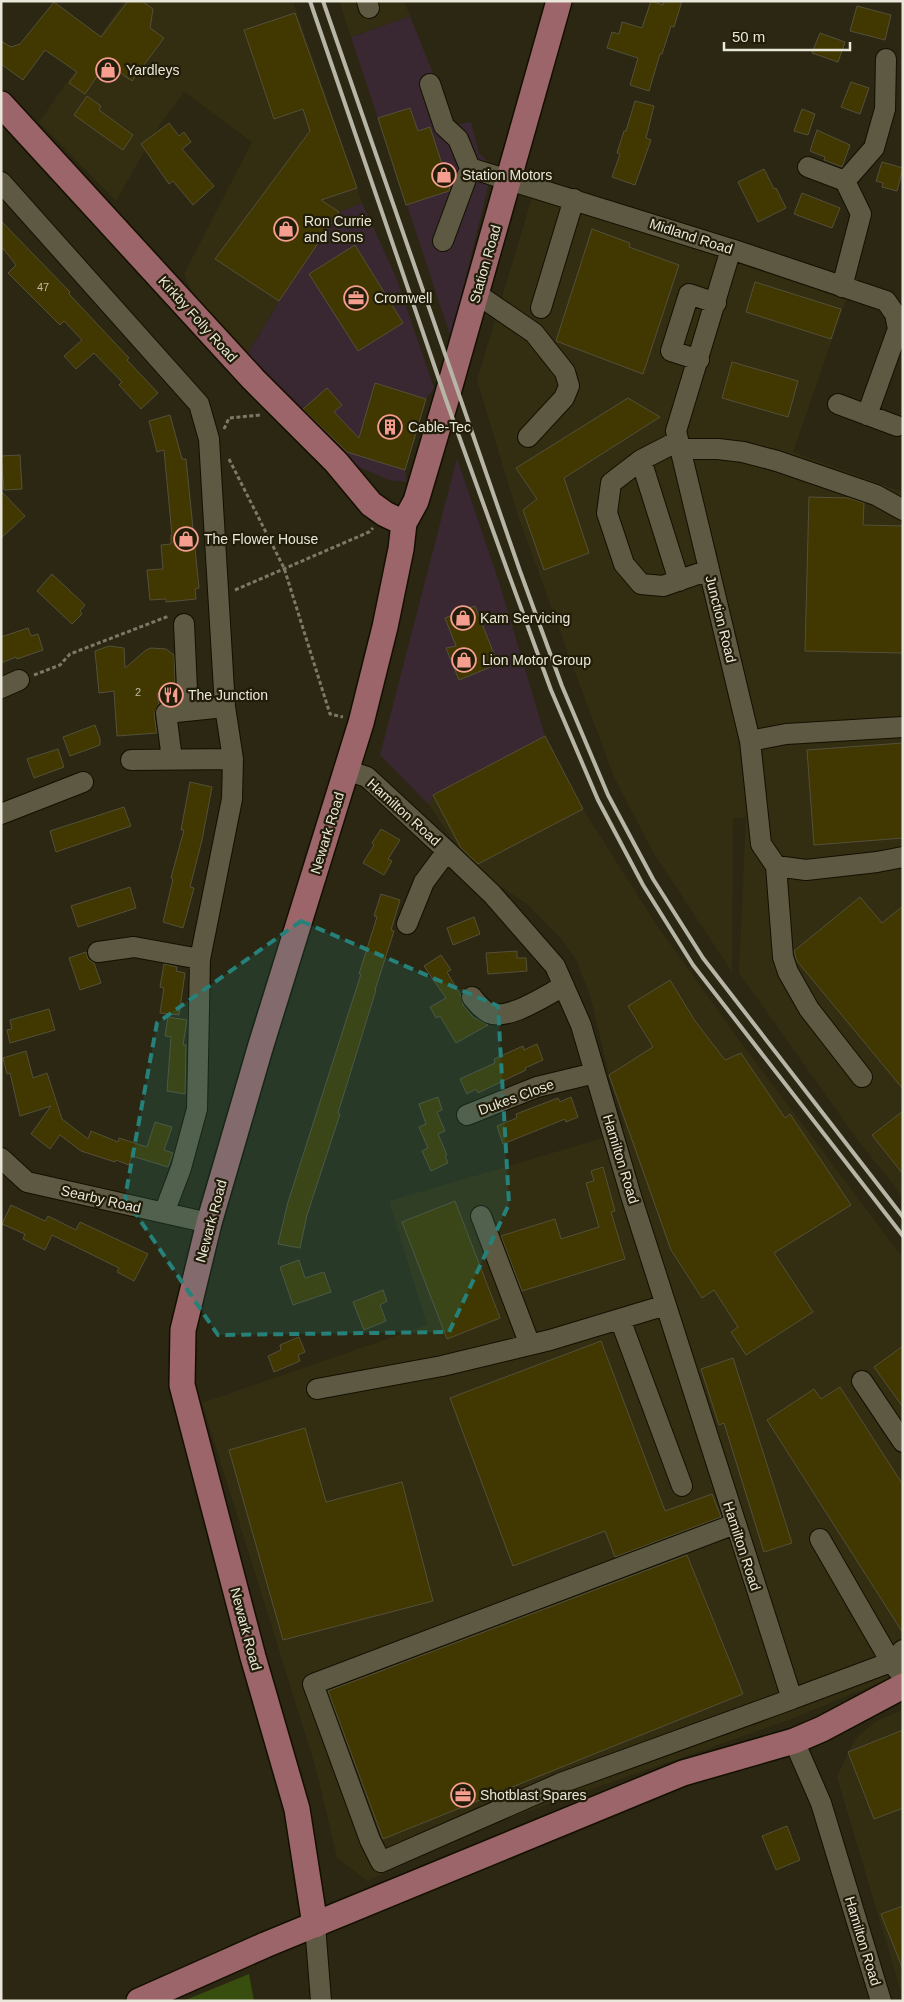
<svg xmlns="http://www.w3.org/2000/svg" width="904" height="2002" font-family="Arial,sans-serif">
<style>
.commercial{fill:#392832}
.built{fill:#332d11}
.green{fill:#374e0e}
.building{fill:#413701;stroke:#54503a}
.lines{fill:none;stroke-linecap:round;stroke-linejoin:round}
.minor-casing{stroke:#141000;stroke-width:22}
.major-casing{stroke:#141000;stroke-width:28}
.path{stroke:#7c7968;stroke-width:3;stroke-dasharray:4 2.5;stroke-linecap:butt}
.minor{stroke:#5d5943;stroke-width:20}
.major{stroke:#9b6569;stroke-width:25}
.rail{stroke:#b7b5a6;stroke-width:4}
.marked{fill:#258179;fill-opacity:0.2;stroke:#258179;stroke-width:4;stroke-dasharray:10 6;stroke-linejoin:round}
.labels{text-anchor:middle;stroke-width:4.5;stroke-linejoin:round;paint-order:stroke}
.number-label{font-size:11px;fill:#bfbba4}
.poi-label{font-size:14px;fill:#e9e7da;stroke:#221d09;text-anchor:start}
.street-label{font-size:14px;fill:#e9e7da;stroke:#221d09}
</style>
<rect width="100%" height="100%" fill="#2b2713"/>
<path class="commercial" d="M410 16 454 125 471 122 479 153 493 167 451 338 351 37Z
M362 203 396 277 434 388 426 399 405 470 407 482 389 480 352 464 246 356 279 301 339 212Z
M457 458 500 585 545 736 433 795 429 805 380 755Z"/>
<path class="built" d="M124 1H293L335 122 362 203 339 212 279 301 246 356 196 301 184 274 252 142 184 92 159 126 116 201 39 122Z
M339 1H404L410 16 351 37Z
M533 194 846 300 793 452 903 492V1197L857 1139 739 973 746 817 733 819 732 972 654 854 614 777 569 656 517 513 477 380Z
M545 736 583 809 656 924 742 1044 903 1258V1673L789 1720 447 1840 368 1881 337 1858 317 1772 202 1403 427 1325 389 1201 603 1138 625 1127 609 1075 590 995 576 960 562 940 527 904 471 867 429 805 433 795Z
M903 1710V1999L837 1777 854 1740 876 1721Z"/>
<path class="green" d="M249 1974 254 2001H183Z"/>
<path class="building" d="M128 1H142L153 9 150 28 164 38 132 81 106 63 85 94 69 83 77 72 45 50 23 80 1 64V41L11 47 20 44 54 2 101 37Z
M651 1 663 5 664 1H682L674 27 671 26 662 54H660L649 91 630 85 638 58 607 48 612 32 619 34 622 22 642 28Z
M857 6 891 15 885 40 850 31Z
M295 13 357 188 321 200 339 212 279 301 215 259 310 131 303 109 274 119 244 30Z
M820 33 845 42 838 62 812 53Z
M851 82 869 88 860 114 841 107Z
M87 96 101 106 99 110 133 135 123 150 74 115Z
M635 101 654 106 646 138 651 140 635 185 612 177 620 154 617 153 624 131H626Z
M410 108 418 131 430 127 450 189 449 191 406 205 378 118Z
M802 109 815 114 808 135 794 131Z
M169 123 179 136 184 132 191 142 182 149 214 186 193 205 173 181 169 184 141 144Z
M817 130 850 145 842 167 824 160 825 157 810 151Z
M882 162 903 168 897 191 882 187 883 183 876 181Z
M764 169 774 189 776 188 786 208 758 222 738 182Z
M802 193 840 208 832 228 794 214Z
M1 221 70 292 69 294 129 358 127 360 158 393 141 409 119 385 122 382 94 353 76 369 64 356 82 340 64 321 60 325 8 273 16 265 1 246Z
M592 229 630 243 629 247 679 265 643 374 556 341Z
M355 245 403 323 358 351 309 274Z
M755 282 841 309 831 339 746 312Z
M732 362 798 381 788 417 722 398Z
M375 383 426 399 405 470 347 452 303 409 327 388 342 405 334 412 359 438Z
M628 398 660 417 564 478 589 553 544 570 523 510 537 499 516 468Z
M170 415 182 459H186L199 588 195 589 196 599 166 602V599L150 600 147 570 163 569 161 545 171 544V535H172L164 450 157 452 149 421Z
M20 455 22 489 4 490 1 456Z
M1 491 25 516 1 538Z
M809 497 849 498 864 503 863 525 903 526V653L805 651Z
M52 574 85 605 80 611 82 614 72 624 37 591Z
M475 606 498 664 459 680 446 648 456 646 445 618Z
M28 628 31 636 38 634 43 650 17 659 16 657 1 663V637Z
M109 646 124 648 125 668 146 650 151 648 166 649 174 655 175 682 157 694 159 704 154 714 157 733 117 736 114 691 99 693 95 651Z
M95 725 100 739V745L70 756 63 737Z
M545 736 583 809 478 864 461 848 433 795Z
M903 743V838L814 845 807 750Z
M58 749 64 767 34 778 27 759Z
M190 782 212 787 202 840 190 887 194 888 183 928 163 922 173 879 171 878 184 830H181Z
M124 807 131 826 56 852 50 831Z
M381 829 400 840 388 859 392 861 384 875 363 863 374 845 372 843Z
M130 887 136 908 78 927 71 906Z
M381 894 400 900 391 930 394 931 375 990H376L338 1113 340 1114 307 1215 300 1248 278 1244 288 1202 361 974H359L377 917 374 916Z
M860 897 882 923 903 906V1089L797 961 795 955 794 951Z
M474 917 480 934 453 945 447 928Z
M517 951V958H526L527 971 488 974 486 953Z
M86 952 88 959 94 963 101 983 80 990 69 958Z
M441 955 451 970 447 972 461 996 463 1005 473 1017 488 1025 456 1043 440 1016 436 1018 430 1007 446 998 424 966Z
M164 964 177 967 176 971 185 973 179 1015 160 1013 164 988 160 987Z
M670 980 695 1021 725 1060 741 1053 785 1118 790 1114 851 1205 774 1253 813 1312 746 1355 731 1332 738 1327 714 1290 702 1298 671 1250 609 1075 653 1047 628 1006Z
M49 1009 55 1030 10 1043 7 1030 12 1029 10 1020Z
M168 1017 187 1020 183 1045H186L185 1094 167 1091 171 1037 165 1036Z
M537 1044 543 1060 525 1068 526 1070 478 1093 476 1089 467 1094 460 1079 495 1063 494 1059 523 1046 524 1050Z
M26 1051 33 1078 47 1073 62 1119 88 1139 91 1131 118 1142 119 1138 147 1147 155 1122 172 1127 164 1150 173 1153 168 1167 132 1156 129 1165 116 1160 115 1162 81 1151 60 1135 50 1149 31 1134 51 1106 20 1116 10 1073 7 1074 3 1058Z
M438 1097 442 1110 437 1112 445 1131 438 1134 447 1155 445 1156 448 1163 431 1171 422 1151 428 1148 419 1127 426 1124 419 1104Z
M571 1097 578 1117 566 1122 565 1119 503 1144 497 1126 517 1118 516 1114 558 1098 560 1102Z
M903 1111V1174L872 1135Z
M603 1167 615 1211 611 1212 625 1259 522 1291 501 1236 555 1219 561 1239 599 1227 586 1183 594 1181 591 1171Z
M455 1201 500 1318 447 1339 402 1222Z
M11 1205 45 1221 48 1216 76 1230 80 1222 148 1254 134 1281 117 1272 119 1268 52 1235 45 1250 23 1239 25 1234 2 1224Z
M299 1260 305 1278 324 1272 331 1292 293 1305 280 1267Z
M383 1290 387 1301 380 1305 386 1321 364 1330 353 1302Z
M299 1337 305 1352 298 1355 300 1361 274 1372 268 1356 281 1350 280 1345Z
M601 1341 665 1511 712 1494 721 1517 615 1557 605 1531 513 1566 450 1398Z
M903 1346V1407L874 1367Z
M733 1358 792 1543 764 1552 724 1423 719 1425 701 1369Z
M840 1387 903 1485V1633L767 1420 814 1389 821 1399Z
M305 1428 326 1502 402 1482 433 1601 283 1640 229 1450Z
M687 1555 743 1694 383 1839 328 1691Z
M903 1730V1808L874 1819 848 1752Z
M787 1826 800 1860 776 1870 762 1836Z
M903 1906V1967H902L881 1914Z"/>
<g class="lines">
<g class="minor-casing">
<path id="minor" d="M367 1 369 8
M430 84 444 126 458 139 470 168 443 241
M808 167 845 181 861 214 842 287
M470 168 731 249 886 301 895 314 898 329 867 415
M845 181 874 148 885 109 886 59
M1 182 199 404 209 439 225 707 233 759 232 799 200 959 197 1109 181 1168 164 1213
M731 249 676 431 750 741 761 844 776 866 806 870 877 862 903 857
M477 294 534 333 565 372 569 386 564 398 528 437
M541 308 574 199
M699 360 671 351 689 294 716 303
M838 404 897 426
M678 441 641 460 611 483 607 513 624 564 641 584 663 586 709 570
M680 449H718L743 452 777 461 876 495 903 510
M641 460 679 581
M184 624 188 711
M1 688 19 680
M750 741 786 734 903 727
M172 759 166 713 225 707
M131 760 233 759
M346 770 367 777 447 851 492 894 555 966 581 1025 631 1196 792 1699 891 1662 903 1676
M1 814 83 782
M776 866 783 957 788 972 809 1009 862 1077
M407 924 424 882 447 851
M98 952 134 947 200 959
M472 997C477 1003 481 1009 489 1013 509 1021 546 995 564 986
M467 1115 537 1087 595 1073
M1 1158 27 1182 209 1223
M481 1216 530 1345
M620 1319 682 1486
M862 1381 903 1442
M317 1389 442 1366 550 1340 666 1305
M735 1524 313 1684 370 1840 381 1862 561 1783 792 1699
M820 1539 891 1662 903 1650
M794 1741 821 1803 881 2001
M315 1925 321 2001"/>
</g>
<g class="major-casing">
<path id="major" d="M1 104 253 379 336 462 371 504 385 514 404 523
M315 1925 297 1809 253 1657 182 1385 183 1330 209 1223 261 1045 361 723 385 627 401 549 404 523 416 501 446 400 559 1
M139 2001 265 1945 683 1773 794 1741 822 1729 903 1686"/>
</g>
<path class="path" d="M224 429 229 418 261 415
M229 459 284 568 330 714 343 717
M235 590 369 532 373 528
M34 675 60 665 70 654 169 616"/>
<use href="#minor" class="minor"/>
<use href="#major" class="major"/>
<path class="rail" d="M310 1 446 400 509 575 551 690 598 800 643 885 693 965 903 1236
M323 1 520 571 562 686 608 795 653 879 703 958 903 1217"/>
</g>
<path class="marked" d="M301 921 498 1006 509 1204 449 1332 218 1335 125 1198 157 1023Z"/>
<defs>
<g id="shop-ring" transform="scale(1.25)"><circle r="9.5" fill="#221d09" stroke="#f59d8e" stroke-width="1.5"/><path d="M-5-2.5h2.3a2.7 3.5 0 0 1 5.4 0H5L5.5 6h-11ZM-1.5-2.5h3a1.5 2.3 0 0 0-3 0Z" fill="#f59d8e"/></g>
<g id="office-ring" transform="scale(1.25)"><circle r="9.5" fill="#221d09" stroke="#f59d8e" stroke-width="1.5"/><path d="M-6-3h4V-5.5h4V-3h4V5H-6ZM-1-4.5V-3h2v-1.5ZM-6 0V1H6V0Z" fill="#f59d8e"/></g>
<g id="building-ring" transform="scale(1.25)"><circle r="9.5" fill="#221d09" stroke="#f59d8e" stroke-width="1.5"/><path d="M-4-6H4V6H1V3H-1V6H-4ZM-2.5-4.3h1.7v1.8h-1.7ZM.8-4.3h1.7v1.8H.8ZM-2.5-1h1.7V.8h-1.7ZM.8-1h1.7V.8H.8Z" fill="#f59d8e"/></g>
<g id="restaurant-ring" transform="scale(1.25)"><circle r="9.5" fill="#221d09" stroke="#f59d8e" stroke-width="1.5"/><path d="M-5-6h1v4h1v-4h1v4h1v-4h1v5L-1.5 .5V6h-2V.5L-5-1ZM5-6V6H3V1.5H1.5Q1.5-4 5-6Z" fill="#f59d8e"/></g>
</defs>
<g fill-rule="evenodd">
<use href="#shop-ring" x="108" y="70"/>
<use href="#shop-ring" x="444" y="175"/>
<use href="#shop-ring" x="286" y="229"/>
<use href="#office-ring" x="356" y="298"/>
<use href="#building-ring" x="390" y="427"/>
<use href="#shop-ring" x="186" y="539"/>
<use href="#shop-ring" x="463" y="618"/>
<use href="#shop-ring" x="464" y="660"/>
<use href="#restaurant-ring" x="171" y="695"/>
<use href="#office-ring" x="463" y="1795"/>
</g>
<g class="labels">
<g class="number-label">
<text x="43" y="291">47</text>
<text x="138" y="696">2</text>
</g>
<g class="poi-label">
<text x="126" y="75">Yardleys</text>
<text x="462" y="180">Station Motors</text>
<text x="304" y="226">Ron Currie<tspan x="304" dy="16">and Sons</tspan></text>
<text x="374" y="303">Cromwell</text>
<text x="408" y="432">Cable-Tec</text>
<text x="204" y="544">The Flower House</text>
<text x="480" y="623">Kam Servicing</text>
<text x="482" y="665">Lion Motor Group</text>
<text x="188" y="700">The Junction</text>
<text x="480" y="1800">Shotblast Spares</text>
</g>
<g class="street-label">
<text transform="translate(691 236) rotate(18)" y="5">Midland Road</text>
<text transform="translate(485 264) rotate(-74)" y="5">Station Road</text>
<text transform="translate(198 319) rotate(48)" y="5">Kirkby Folly Road</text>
<text transform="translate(721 619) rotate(76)" y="5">Junction Road</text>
<text transform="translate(404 812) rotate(42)" y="5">Hamilton Road</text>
<text transform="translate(327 833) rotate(-73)" y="5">Newark Road</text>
<text transform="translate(516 1097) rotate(-20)" y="5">Dukes Close</text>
<text transform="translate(621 1159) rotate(73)" y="5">Hamilton Road</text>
<text transform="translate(101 1199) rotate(13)" y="5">Searby Road</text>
<text transform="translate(211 1221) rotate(-75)" y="5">Newark Road</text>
<text transform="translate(742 1546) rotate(72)" y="5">Hamilton Road</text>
<text transform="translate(246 1629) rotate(75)" y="5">Newark Road</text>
<text transform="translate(863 1941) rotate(73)" y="5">Hamilton Road</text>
</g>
</g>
<rect width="904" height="2002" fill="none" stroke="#e9e7da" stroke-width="5"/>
<path d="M724 42v8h126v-8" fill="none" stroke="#e9e7da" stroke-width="2.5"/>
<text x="732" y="42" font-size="15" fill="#e9e7da" stroke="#221d09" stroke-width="4" paint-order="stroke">50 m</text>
</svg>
